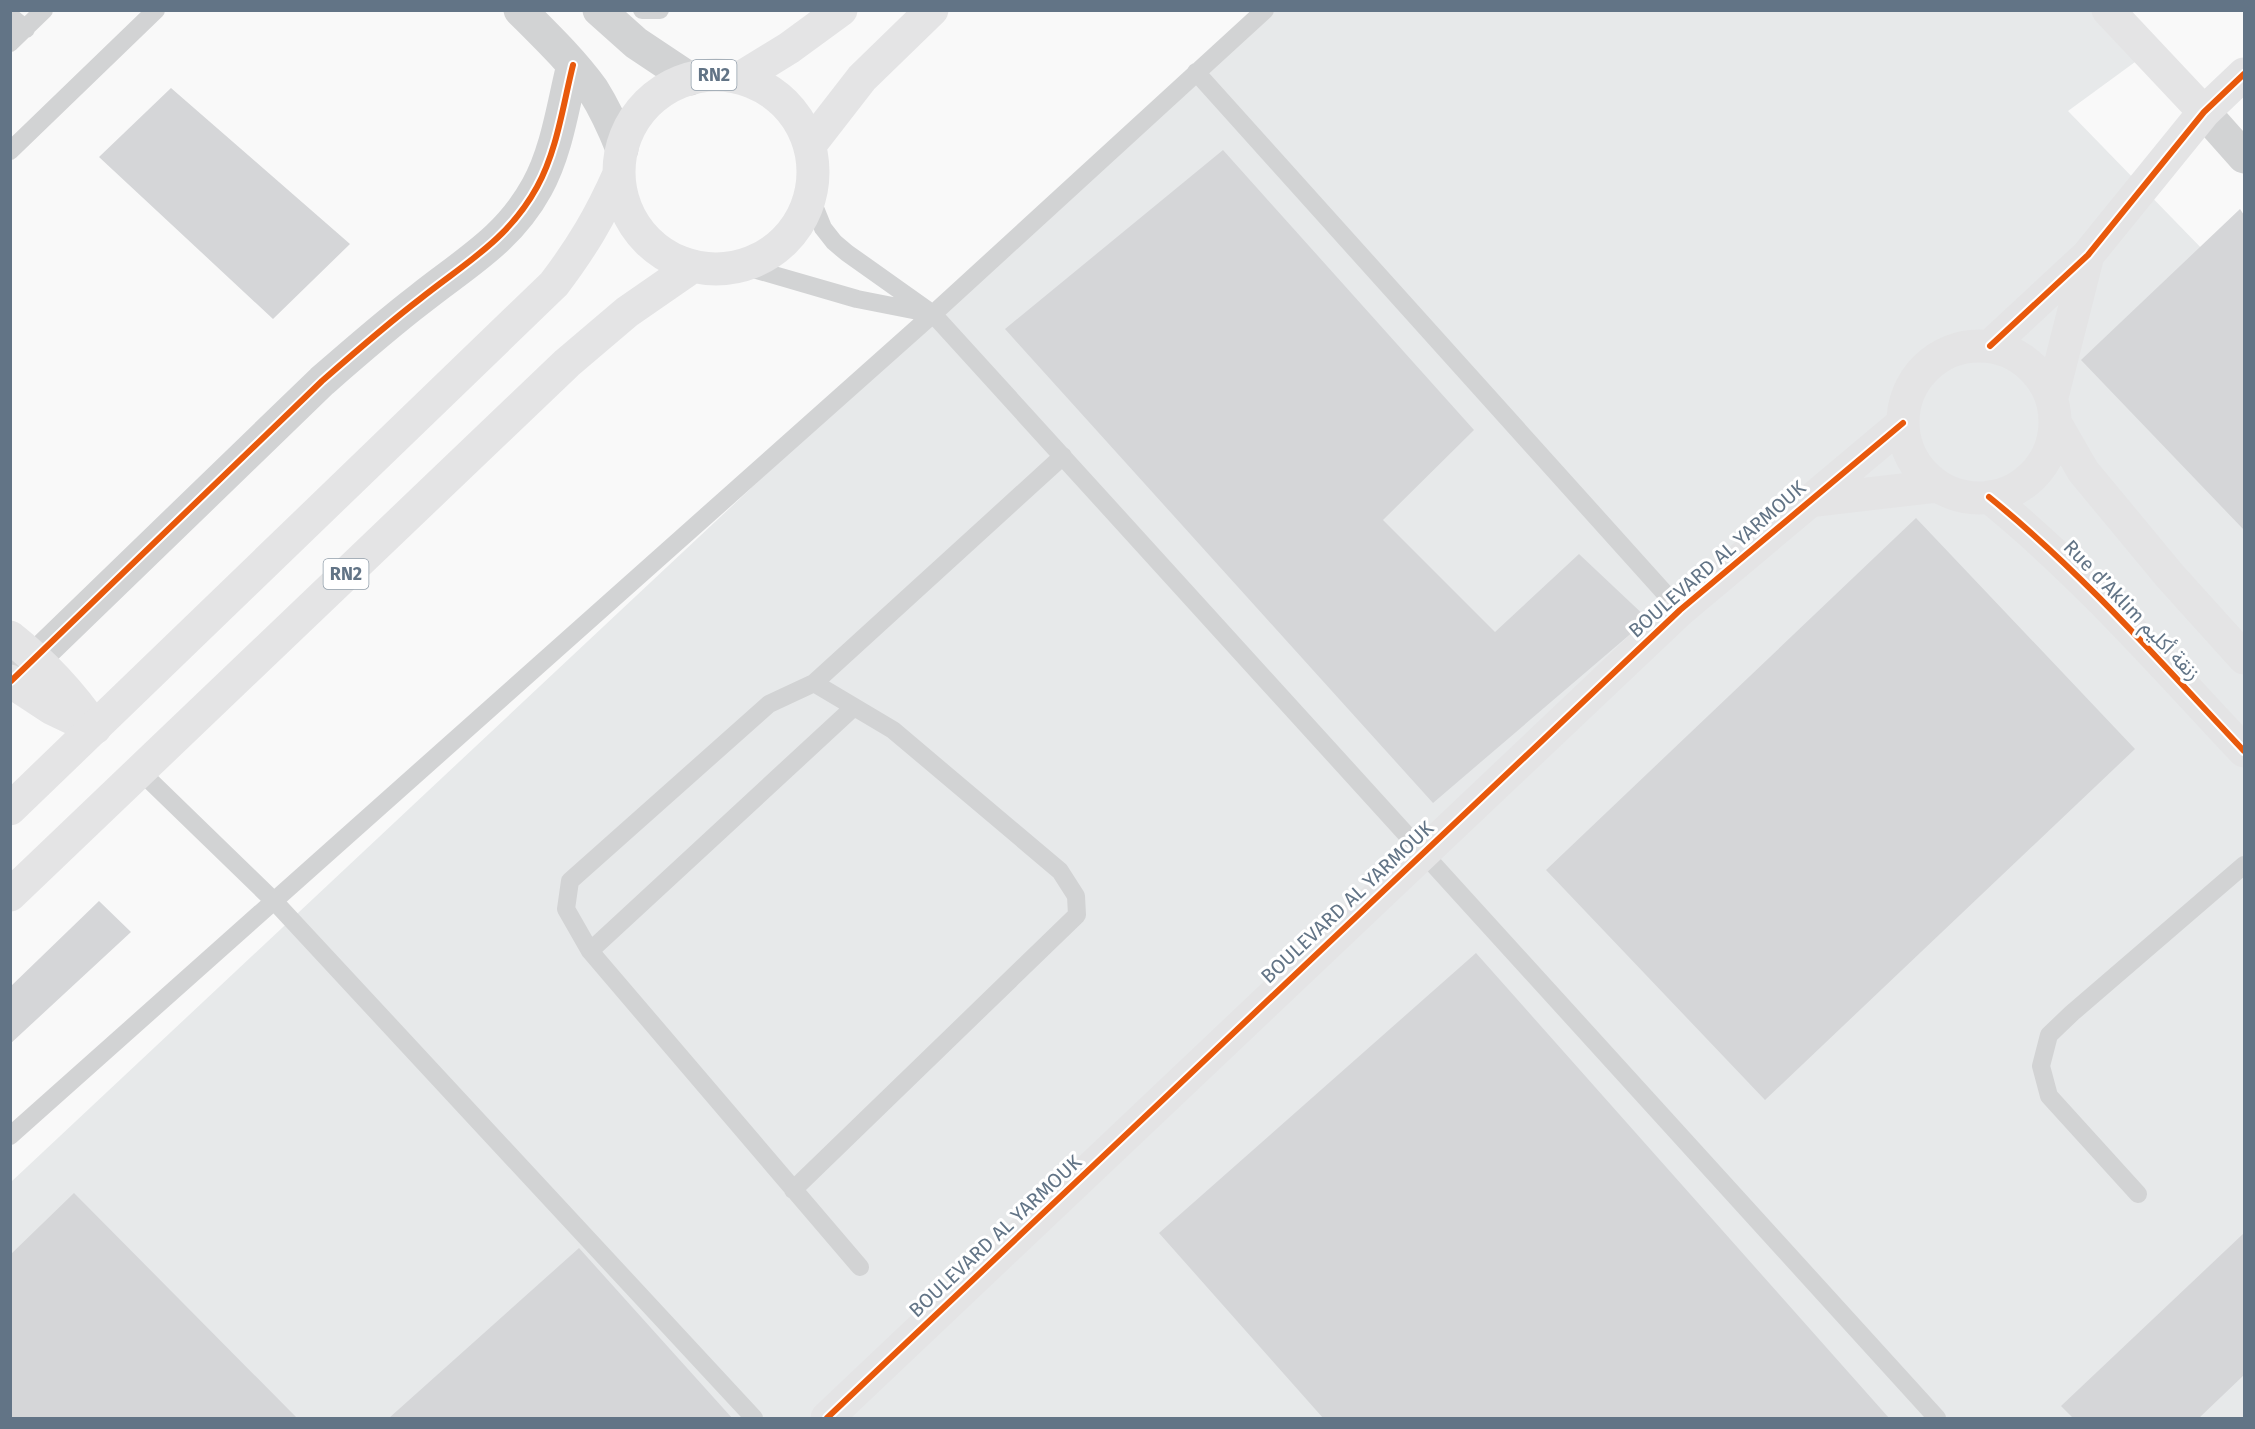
<svg xmlns="http://www.w3.org/2000/svg" width="2255" height="1429" font-family="'Fira Sans','Noto Sans Arabic',sans-serif">
<style>
.built{fill:#e7e9ea}
.building{fill:#d5d6d8}
.lines{fill:none;stroke-linecap:round;stroke-linejoin:round}
.lane{stroke:#d2d3d4;stroke-width:18}
.street{stroke:#d2d3d4;stroke-width:33}
.secondary{stroke:#e4e4e5;stroke-width:33}
.highway{stroke:#e4e4e5;stroke-width:33}
.cycleway-casing{stroke:#fff;stroke-width:10}
.cycleway{stroke:#e8590c;stroke-width:6}
.labels{text-anchor:middle;stroke-width:6;stroke-linejoin:round;paint-order:stroke}
.shield{fill:#fff;stroke:#919eaa;stroke-width:1.5}
.shield-label{font-size:18px;font-weight:bold;fill:#627486}
.street-label{font-size:20px;fill:#627486;stroke:#fff}
</style>
<rect width="100%" height="100%" fill="#f9f9f9"/>
<path class="built" d="M2112 10 2146 54 2068 111 2244 292V1418H11V1182L1260 11Z"/>
<path class="building" d="M171 88 350 244 273 319 99 157Z
M1223 150 1474 430 1383 520 1495 632 1579 554 1648 619 1433 803 1005 329Z
M2240 209 2244 215V530L2081 360Z
M1916 518 2135 749 1765 1100 1546 870Z
M99 901 131 932 10 1044V987Z
M1476 953 1889 1418H1323L1159 1233Z
M74 1193 297 1418H10V1255Z
M2244 1233V1375L2199 1418H2073L2061 1406Z
M579 1248 732 1418H389Z"/>
<g class="lines">
<path class="lane" d="M642 10H660
M10 16 26 29
M10 43 44 10
M1196 72 1680 610
M10 151 156 10
M810 196 823 228 834 242 847 253 933 314 1937 1418
M743 266 857 299 928 313
M140 771 275 902 754 1418
M590 951 854 707
M10 1136 933 314 1265 10
M793 1190 1077 915 1076 896 1060 871 893 730 814 683
M2138 1194 2049 1096 2041 1066 2049 1035 2072 1013 2244 865
M860 1267 590 951 566 909 570 881 769 704 814 683 1063 456"/>
<path class="street" d="M520 10C546 36 572 61 593 90 605 109 614 129 622 149
M599 10 636 43 690 79
M2204 112 2244 157
M14 679 322 381C354 353 386 325 420 299 465 263 508 240 537 187 557 151 563 105 573 65"/>
<path class="secondary" d="M2108 10 2204 112
M1990 346 2088 255 2204 112 2244 74
M1903 422a76 76 0 1 1 152 0a76 76 0 1 1-152 0Z
M2052 397 2088 255
M2056 424 2083 471 2170 576 2244 658
M1989 497C2083 573 2162 664 2244 751
M1808 501 1937 486
M10 637C44 664 71 693 95 728
M10 681 51 708 93 728
M827 1418 1680 610 1903 423"/>
<path class="highway" d="M619 172a97 97 0 1 1 194 0a97 97 0 1 1-194 0Z
M740 78 789 48 841 10
M810 145 862 78 932 10
M10 809 554 284C582 247 600 217 619 174
M10 895 567 363 627 312 692 267"/>
<g class="cycleway-casing">
<path id="cycleway" d="M1990 346 2088 255 2204 112 2244 74
M1989 497C2083 573 2162 664 2244 751
M11 681 322 381C354 353 386 325 420 299 465 263 508 240 537 187 557 151 563 105 573 65
M827 1418 1680 610 1903 423"/>
</g>
<use href="#cycleway" class="cycleway"/>
</g>
<g class="labels">
<g class="shield">
<rect x="691.5" y="60" width="45" height="30" rx="4.5"/>
<rect x="323.5" y="559" width="45" height="30" rx="4.5"/>
</g>
<g class="shield-label">
<text x="714" y="81">RN2</text>
<text x="346" y="580">RN2</text>
</g>
<g class="street-label">
<text transform="translate(1717 559) rotate(-41)" y="7">BOULEVARD AL YARMOUK</text>
<text transform="translate(2132 610) rotate(46)" y="7">Rue d’Aklim زنقة أكليم</text>
<text transform="translate(1347 902) rotate(-43)" y="7">BOULEVARD AL YARMOUK</text>
<text transform="translate(995 1236) rotate(-43)" y="7">BOULEVARD AL YARMOUK</text>
</g>
</g>
<rect width="2255" height="1429" fill="none" stroke="#627486" stroke-width="24"/>
</svg>
